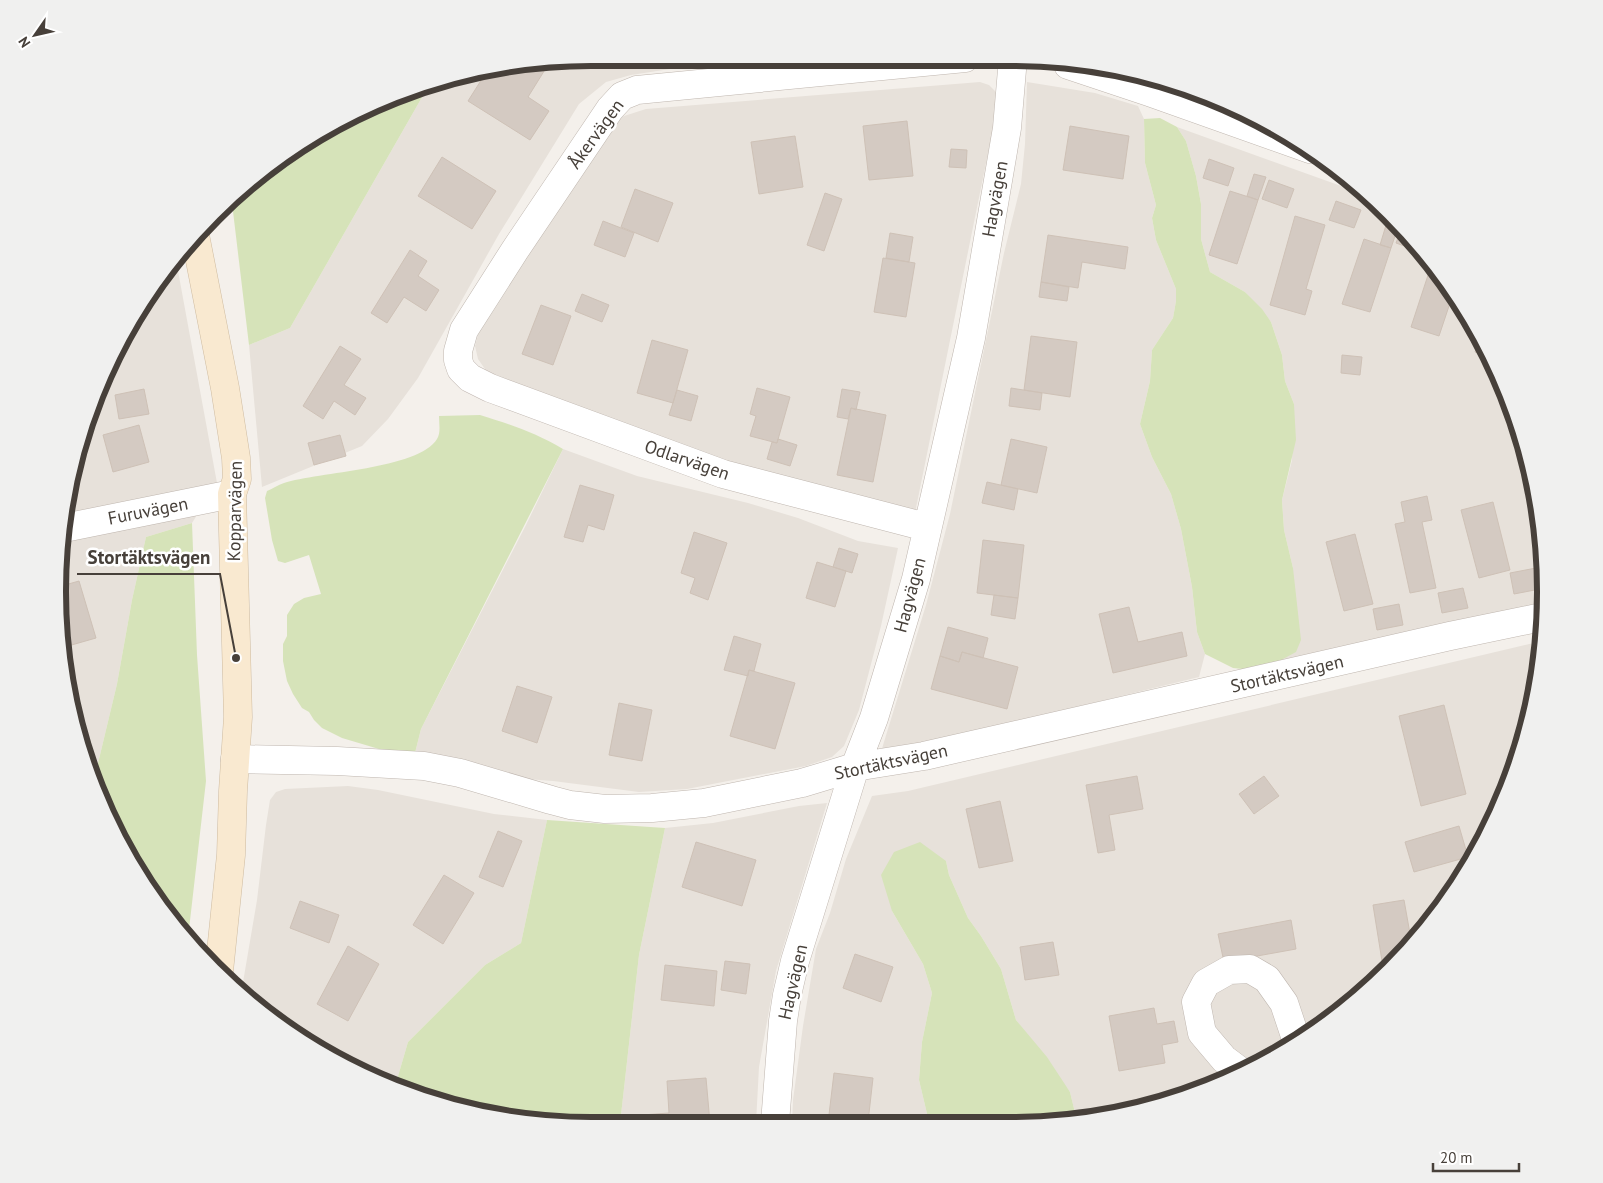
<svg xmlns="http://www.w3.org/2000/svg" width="1603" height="1183" font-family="'PT Sans',sans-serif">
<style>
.residential{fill:#e7e1da}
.green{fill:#d6e3b9}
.building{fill:#d4cac2;stroke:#cec1b6}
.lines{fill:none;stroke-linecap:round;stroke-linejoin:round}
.street-casing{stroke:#bfb6af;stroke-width:29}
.secondary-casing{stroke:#cebba0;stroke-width:29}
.street{stroke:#fff;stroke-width:28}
.secondary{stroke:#f9e9d0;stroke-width:28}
.labels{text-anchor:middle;stroke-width:5;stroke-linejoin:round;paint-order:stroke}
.street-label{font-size:18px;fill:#47403a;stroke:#fff}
.rim{fill:none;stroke:#47403a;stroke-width:6}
.leader{fill:none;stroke:#47403a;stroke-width:2}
.callout-dot{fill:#47403a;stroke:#fff;stroke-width:2}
.callout-label{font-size:19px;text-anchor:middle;font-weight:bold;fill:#47403a;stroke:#fff;stroke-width:5;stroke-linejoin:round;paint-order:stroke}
</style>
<rect width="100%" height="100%" fill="#f4f0eb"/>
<path class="residential" d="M591 58H788L716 62 631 75 606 82 579 104 499 234 418 378 388 419 362 446 262 487 249 345 290 328 429 85 453 76Z
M1137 74 1149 76 1216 98 1237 109Z
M980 82 989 85 995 91 999 99 915 513 792 485 487 372 478 359 475 346 481 322 617 120 624 116 646 109Z
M1027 82 1095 93 1138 106 1144 119 1145 163 1156 205 1152 218 1156 240 1176 289V301L1173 318 1152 350 1150 381 1140 424 1152 457 1171 494 1181 529 1192 587 1197 632 1205 654 1199 677 880 755 926 605 950 514 1004 253 1021 184 1025 144Z
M1177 127 1369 196 1435 266 1490 355 1527 453 1544 556 1543 602 1261 671 1293 568 1284 530 1282 500 1292 460 1294 404 1285 381 1282 355 1271 322 1245 292 1210 272 1201 239V204L1196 176 1186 141Z
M176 260 217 483 192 523 146 537 132 600 117 684 94 780 62 661 58 591 68 488 112 356Z
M563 449 637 476 748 503 798 518 858 541 898 548 881 626 859 710 844 746 832 757 806 766 687 789 639 792 553 781 500 777 414 757 421 729 526 525Z
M1542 641 1541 661 1517 763 1474 858 1413 943 1337 1015 1216 1085 1077 1121 1070 1092 1016 1020 1001 969 981 936 968 918 949 875 946 861 892 911 923 964 932 993 922 1042 919 1080 929 1122 792 1123 793 1100 803 1026 816 949 830 913 846 859 872 796 908 791Z
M348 786 378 790 494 814 547 820 521 943 485 965 408 1042 396 1083 325 1054 241 994 257 900 266 825 270 800 276 792 285 789Z
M827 803 776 971 759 1067 756 1123 620 1124 639 955 665 828 713 823 799 806Z"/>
<path class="green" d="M429 85 290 328 249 345 232 203 295 147 356 112Z
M1160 118 1177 127 1186 141 1196 176 1201 204V239L1210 272 1245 292 1262 309 1271 322 1282 355 1285 381 1294 404 1296 440 1282 500 1284 530 1293 568 1301 640 1296 652 1261 671 1233 668 1205 654 1197 632 1192 587 1181 529 1171 494 1152 457 1140 424 1150 381 1152 350 1173 318 1176 301V289L1156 240 1152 218 1156 205 1145 163 1144 119Z
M480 415C512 425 534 432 563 449L421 729 414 757 387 753 379 749 342 738 322 728 314 720 309 712 302 708 293 694 287 681 283 661V644L287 636V615L294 604 304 598 321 594 309 555 285 563 278 561 272 540 265 498 267 491C272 489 278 485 284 483 318 472 419 469 437 439 441 432 439 424 439 416Z
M192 523 197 655 206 781 188 938 168 917 98 796 94 780 117 684 132 600 146 537Z
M547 820 665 828 639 955 620 1124H556L453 1107 396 1083 408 1042 485 965 521 943Z
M920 842 946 861 949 875 968 918 981 936 1001 969 1016 1020 1047 1057 1070 1092 1077 1121 929 1122 919 1080 922 1042 932 993 923 964 892 911 881 875 894 852Z"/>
<path class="building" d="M541 64 546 68 528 97 549 111 530 140 468 101 487 71Z
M907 121 913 176 869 180 863 126Z
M1070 126 1129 136 1123 179 1063 170Z
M795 136 803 187 759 194 751 142Z
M951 149 967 150 966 168 949 167Z
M442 157 496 191 472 229 418 196Z
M1209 159 1234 168 1228 186 1203 178Z
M1254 174 1266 177 1258 200 1247 196Z
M1269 180 1294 189 1287 208 1262 199Z
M635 189 673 203 658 242 621 227Z
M1230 191 1258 200 1237 264 1209 255Z
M825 193 842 199 824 251 807 245Z
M1336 201 1361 210 1354 228 1329 220Z
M1295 216 1325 225 1306 289 1312 291 1305 315 1270 305Z
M603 221 634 233 625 257 594 245Z
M1387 222 1398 227 1391 248 1380 245Z
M1401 230 1421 252 1396 243Z
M890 233 913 237 909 262 886 258Z
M1048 235 1128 247 1125 269 1082 262 1078 288 1041 282Z
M1364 239 1391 248 1370 312 1342 304Z
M410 250 427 261 418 276 439 290 426 311 404 297 387 323 371 313Z
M883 258 915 263 906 317 874 312Z
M1432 263 1453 294 1439 336 1411 327Z
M1041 282 1069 287 1067 301 1039 297Z
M582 294 609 305 602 322 575 311Z
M541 305 571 316 553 365 522 354Z
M1031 336 1077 342 1070 397 1024 390Z
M1480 338 1490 355 1491 358 1475 352Z
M652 340 688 350 673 403 637 393Z
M340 346 361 359 344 385 366 398 355 415 334 401 323 419 303 406Z
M1342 355 1362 357 1360 375 1341 373Z
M757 388 790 397 777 443 750 436 756 416 750 414Z
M1011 388 1042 393 1040 410 1009 406Z
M144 389 149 414 119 419 115 395Z
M842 389 860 392 856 410 851 408 848 419 837 417Z
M677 390 698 396 691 421 669 415Z
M851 408 886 415 873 482 837 475Z
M139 425 149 462 113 472 103 435Z
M340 435 346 456 314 465 308 443Z
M778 439 797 445 790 466 767 459 772 442 777 443Z
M1011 439 1047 447 1037 493 1001 485Z
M987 482 1018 489 1014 510 982 503Z
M580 485 614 495 604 530 588 525 583 542 564 537Z
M1427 496 1432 520 1422 522 1436 588 1410 593 1395 524 1405 522 1401 502Z
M1493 502 1510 570 1479 578 1461 510Z
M694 532 727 543 708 600 690 593 695 578 681 573Z
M1355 534 1373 604 1344 611 1326 542Z
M983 540 1024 545 1018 598 977 593Z
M839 548 858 554 852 573 833 567Z
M817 562 846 571 835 607 806 598Z
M1536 568 1540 589 1514 594 1510 573Z
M79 581 96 638 61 648 58 587Z
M1463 588 1468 608 1442 613 1438 593Z
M994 595 1018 598 1015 619 991 615Z
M1399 604 1403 625 1377 630 1373 609Z
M1129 607 1138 642 1182 632 1187 656 1113 673 1099 614Z
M948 627 988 638 983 658 962 652 959 662 940 656Z
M734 636 761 644 754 671 749 670 748 676 724 670Z
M962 652 1018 667 1007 709 931 689 940 656 959 662Z
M749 670 795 683 775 749 730 736Z
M517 686 552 697 537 743 502 731Z
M619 703 652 710 642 761 609 755Z
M1444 705 1466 794 1421 806 1399 716Z
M1137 776 1143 809 1109 815 1115 850 1098 853 1086 785Z
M1264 776 1279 796 1254 814 1239 794Z
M1000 801 1013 861 979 868 966 809Z
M1459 826 1468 857 1414 872 1405 842Z
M498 831 522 841 503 887 479 877Z
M696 842 756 860 742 906 682 887Z
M444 875 474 893 443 944 413 925Z
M1404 900 1412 945 1397 958 1382 961 1373 905Z
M300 901 339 915 329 943 290 928Z
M1291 920 1296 949 1224 962 1218 934Z
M1053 942 1059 975 1025 980 1020 947Z
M348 946 379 964 348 1021 317 1004Z
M855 954 893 967 881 1002 843 988Z
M725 961 750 964 746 994 721 990Z
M665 965 717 971 714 1006 661 1000Z
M1154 1008 1157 1024 1174 1021 1178 1042 1162 1045 1165 1063 1119 1071 1109 1016Z
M834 1073 873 1078 868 1122 828 1123Z
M706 1078 710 1123 643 1124 642 1115 669 1113 667 1081Z"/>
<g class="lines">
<g class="street-casing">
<path id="street" d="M1068 65 1149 92 1310 149
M926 527 723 474 490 388 470 378 461 369 458 360V351L464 330 515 250 610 109 622 96 637 90 965 58
M64 528 232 494
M235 759 337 761 424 766 460 773 551 800 570 805 605 809 652 808 704 803 802 783 855 767 924 756 1450 636 1542 617
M1240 1071 1224 1059 1202 1033 1196 1002 1206 983 1229 970 1250 969 1267 979 1284 1003 1296 1039
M775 1123 783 1021 787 995 795 961 855 767 874 718 916 579 971 338 1007 128 1013 58"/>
</g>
<g class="secondary-casing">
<path id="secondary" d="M195 235 225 388 236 458 237 479 232 494 238 717 233 791 231 855 219 971"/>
</g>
<use href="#street" class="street"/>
<use href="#secondary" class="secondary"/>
</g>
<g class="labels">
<g class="street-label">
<text transform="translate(596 134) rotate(-54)" y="6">Åkervägen</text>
<text transform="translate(995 199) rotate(-80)" y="6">Hagvägen</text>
<text transform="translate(687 460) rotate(19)" y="6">Odlarvägen</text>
<text transform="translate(148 511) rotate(-11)" y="6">Furuvägen</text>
<text transform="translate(235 511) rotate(-89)" y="6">Kopparvägen</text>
<text transform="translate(910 595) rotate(-75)" y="6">Hagvägen</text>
<text transform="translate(1287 674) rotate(-13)" y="6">Stortäktsvägen</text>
<text transform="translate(891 762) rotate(-12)" y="6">Stortäktsvägen</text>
<text transform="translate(793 982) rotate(-77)" y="6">Hagvägen</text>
</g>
</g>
<path d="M0 0H1603V1183H0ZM591 66H1012A525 525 0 0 1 1537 591V592A525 525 0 0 1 1012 1117H591A525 525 0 0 1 66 592V591A525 525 0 0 1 591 66Z" fill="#f0f0ef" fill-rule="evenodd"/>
<path class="rim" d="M591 66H1012A525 525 0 0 1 1537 591V592A525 525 0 0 1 1012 1117H591A525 525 0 0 1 66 592V591A525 525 0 0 1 591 66Z"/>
<path class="leader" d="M236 658L220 574H77"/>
<circle class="callout-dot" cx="236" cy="658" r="5"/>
<g class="callout-label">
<text x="149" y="564">Stortäktsvägen</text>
</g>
<g transform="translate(35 35) rotate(236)" stroke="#ffffff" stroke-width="4" paint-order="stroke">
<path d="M0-4L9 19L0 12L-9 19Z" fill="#47403a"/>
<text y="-8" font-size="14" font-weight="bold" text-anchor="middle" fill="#47403a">N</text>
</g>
<path d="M1433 1163v8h86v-8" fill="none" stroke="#47403a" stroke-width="2.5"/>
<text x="1440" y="1163" font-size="15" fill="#47403a" stroke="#ffffff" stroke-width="4" paint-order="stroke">20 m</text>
</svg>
